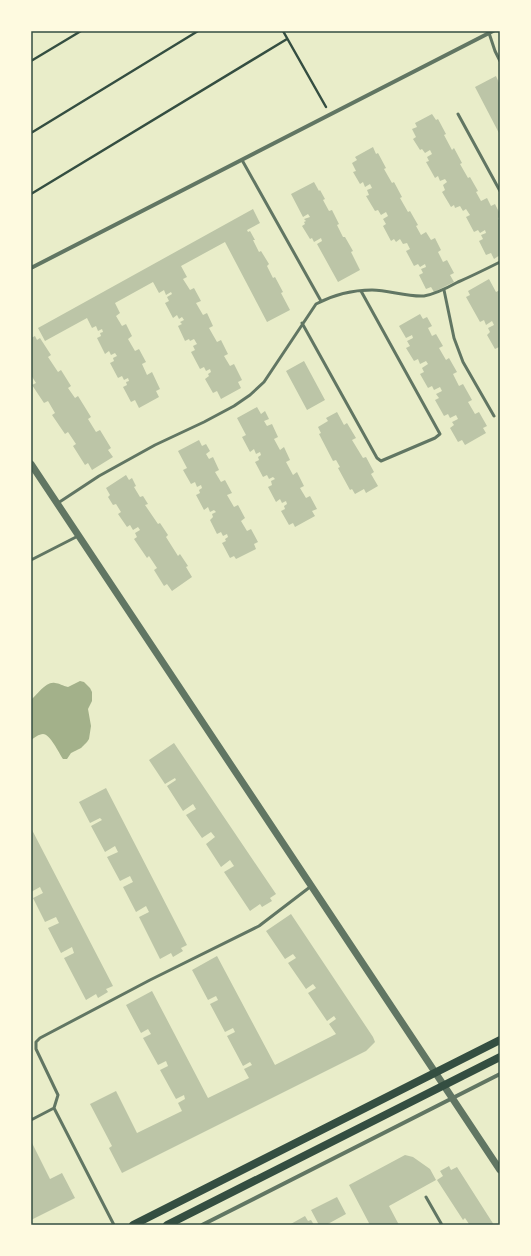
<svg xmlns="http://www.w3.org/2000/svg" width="531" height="1256" font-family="'Sofia Sans Condensed',sans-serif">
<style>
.water{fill:#a3b18a}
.building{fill:#bcc5a7}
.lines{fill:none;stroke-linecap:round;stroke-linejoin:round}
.path{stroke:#344e41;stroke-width:2.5}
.service{stroke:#617663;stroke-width:3}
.minor{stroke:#617663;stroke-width:4}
.tertiary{stroke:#617663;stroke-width:7}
.secondary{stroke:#344e41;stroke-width:8}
.neatline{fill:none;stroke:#344e41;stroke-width:1.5}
</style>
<rect width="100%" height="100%" fill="#e9edc9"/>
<path class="water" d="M80 681 84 682 90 688 92 692V701L88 709 91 726 89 739 87 742 81 748 71 753 67 759H63C59 753 50 734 43 734 39 734 34 738 31 740V700C37 695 46 681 55 683 59 683 63 686 68 687Z"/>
<path class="building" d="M496 76 500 85V135L475 87Z
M432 114 436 120 438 119 446 134 444 135 452 150 454 148 462 163 460 164 468 178 470 177 478 191 476 192 481 201 487 198 491 206 495 204 500 214V217L498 218 500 223V255L494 259 491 253 486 255 479 241 483 239 481 235 486 233 485 230 480 233 478 230 474 232 466 217 470 215 466 209 463 211 460 206 455 208 454 205 451 207 442 192 445 190 443 185 447 182 445 179 440 181 438 176 435 178 426 162 429 161 427 157 432 154 430 150 425 153 422 149 420 150 413 139 416 137 412 129 417 127 415 123Z
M373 147 376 154 378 153 386 168 384 169 392 183 394 182 402 197 400 198 408 212 410 211 418 225 416 226 421 235 426 232 431 240 435 238 441 250 438 252 443 262 447 260 454 273 450 275 454 282 434 292 431 287 426 289 419 275 423 273 421 269 426 267 425 264 420 267 418 264 414 266 406 251 410 249 407 243 403 244 400 239 396 242 394 239 391 241 383 226 386 224 383 219 388 216 386 212 381 215 378 210 375 211 366 196 369 195 367 190 372 188 370 184 365 187 363 182 360 184 353 172 356 171 352 163 357 160 355 157Z
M314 182 319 191 320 190 325 199 323 200 329 211 332 210 339 224 337 225 343 237H345L353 251 351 252 360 270 338 282 317 244 322 241 321 238 314 242 312 238 310 239 302 226 305 224 304 222 306 221 304 219 310 217 308 214 303 217 291 194Z
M253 209 260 223 247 230 248 232 250 231 255 240H253L259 252 261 251 269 264 267 266 273 278 275 277 283 292 281 293 290 310 267 322 225 242 181 266 187 277 183 279 190 290 194 288 201 301 196 303 203 315 207 313 213 326 209 328 217 342 221 340 228 354 224 356 230 366 234 364 242 380 238 382 241 388 221 399 217 391 213 393 205 379 209 376 208 374 211 372 210 369 206 371 204 367 200 369 191 352 195 350 193 346 197 344 194 339 190 341 189 339 185 341 178 326 182 324 180 322 184 320 182 317 179 319 177 315 173 318 165 303 169 301 167 297 172 294 171 292 166 295 164 290 159 293 153 282 115 303 120 313 116 316 122 326 126 324 132 336 128 339 135 351 139 349 146 362 142 364 147 375 152 372 160 389 156 391 159 397 139 408 135 400 131 402 123 387 127 385 126 382 129 381 128 378 124 380 122 376 118 378 110 363 114 361 113 358 117 356 115 353 111 355 109 351 105 354 97 338 101 336 100 333 103 332 102 329 98 331 96 326 92 328 87 318 45 341 38 328Z
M489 279 496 292 500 290V350L499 347 495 349 487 335 490 332 488 328 494 325 492 321 486 325 484 320 480 322 466 297 470 295 468 291Z
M420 314 423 319 427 317 432 326 428 328 432 336 436 334 443 346 439 348 446 360 449 358 457 372 453 374 459 386 463 384 472 400 468 402 475 414 479 412 487 426 483 428 486 433 465 445 462 440 458 442 450 428 454 425 452 422 458 419 456 415 450 418 448 414 444 416 435 400 439 398 436 394 442 391 440 387 434 390 432 386 428 388 420 374 424 372 422 368 428 364 426 361 420 364 418 359 414 361 406 348 410 346 407 341 413 338 412 335 406 338 399 326Z
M35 336 37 340 40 338 51 355 48 357 58 372 61 370 71 386 68 388 75 398 78 396 91 417 88 419 96 432 100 430 111 448 108 450 113 457 92 470 88 463 85 465 73 446 76 444 68 432 65 434 52 415 55 413 48 401 44 403 32 385 36 383 31 375V338Z
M304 361 325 400 307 410 286 371Z
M257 407 261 414 265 411 269 419 264 421 267 426 272 424 278 437 274 439 280 450 284 447 290 460 286 462 293 475 297 472 304 486 300 488 306 498 310 496 317 509 312 511 315 516 295 527 293 523 289 525 281 511 285 509 284 506 287 504 286 501 282 503 280 499 276 502 268 487 272 485 271 481 275 479 273 477 269 479 267 475 263 477 255 462 259 460 258 457 261 455 260 452 256 454 254 449 250 452 242 437 246 435 237 418Z
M337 412 344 425 347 423 356 438 352 440 363 458 366 457 374 472 371 474 378 486 366 493 364 489 355 494 352 489 350 490 338 468 340 467 336 460 333 461 319 434 321 433 318 427 328 421 326 418Z
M199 440 202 446 206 444 210 451 206 454 209 459 213 457 219 470 215 472 221 482 225 480 232 493 227 495 234 507 238 505 245 518 241 521 247 531 251 529 258 542 254 544 256 549 236 559 234 556 230 558 222 543 226 541 225 539 228 537 227 534 223 536 221 532 217 534 210 520 213 517 212 514 216 512 214 510 210 512 208 507 204 510 196 495 200 493 199 490 202 488 201 485 197 487 195 482 191 484 183 470 187 468 178 451Z
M126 475 129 480 132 478 136 486 134 487 140 497 143 496 148 504 145 505 158 524 160 523 168 535 166 537 178 556 180 554 188 566 186 567 192 577 172 591 167 584 164 586 154 570 157 568 149 556 147 558 134 539 137 537 135 533 140 530 138 527 133 530 130 525 127 527 118 514 121 512 116 504 113 505 108 497 110 495 106 488Z
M174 743 276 894 270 898 272 901 262 907 260 904 250 911 224 872 234 866 230 860 221 867 206 844 215 837 211 832 202 838 186 815 196 809 193 804 183 811 167 786 176 780 175 778 165 784 149 760Z
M106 788 187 945 181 948 183 951 173 957 171 953 160 959 139 917 149 912 146 906 136 912 123 887 133 882 130 876 120 881 107 857 118 852 115 846 105 852 91 826 102 820 100 818 90 823 79 802Z
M31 828 113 986 106 989 108 992 98 998 96 994 86 1000 64 958 74 953 72 947 61 953 48 928 59 923 56 917 45 922 33 898 43 893 40 887 31 892Z
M291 914 373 1037 375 1042 366 1051 122 1173 109 1148 112 1146 90 1104 116 1091 137 1133 182 1111 178 1103 185 1099 184 1095 176 1099 160 1070 168 1066 166 1061 158 1065 143 1038 151 1034 148 1029 141 1033 126 1005 152 991 208 1098 249 1078 244 1069 252 1065 250 1062 243 1066 227 1036 235 1032 233 1028 225 1032 210 1004 218 1000 216 996 208 1000 192 970 217 956 275 1065 336 1034 329 1024 336 1019 334 1016 327 1021 308 993 316 988 313 984 306 989 288 963 296 958 293 954 285 959 266 931Z
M31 1141 50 1179 62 1173 75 1198 31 1220Z
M405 1155 413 1157 430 1169 436 1180 389 1206 399 1225H370L349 1185Z
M449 1166 451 1170 457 1167 494 1225H467L469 1224 465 1218 463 1220 437 1180 443 1176 440 1171Z
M337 1197 346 1214 326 1225H319L311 1210Z
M305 1216 308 1221 311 1220 314 1225H289Z"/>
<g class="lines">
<path class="path" d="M283 31 326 107
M31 61 81 31
M31 133 198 31
M31 194 287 39"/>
<path class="service" d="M489 33 495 51 500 61
M458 114 500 191
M242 160 321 301
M444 290 454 338 463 362 494 416
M302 323 377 458 381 461 435 438 440 434 361 291
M58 503 99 476 155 445 204 422 234 406 250 395 264 382 316 304C333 295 352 290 372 290 389 290 406 297 424 296 436 294 447 288 458 282 472 276 486 269 500 262
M31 560 78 536
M54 1108 58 1095 36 1049V1042L40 1038 150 980 259 926 310 887
M31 1120 54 1108 114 1225
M426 1197 442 1225"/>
<path class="minor" d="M31 268 493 31
M202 1225 500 1074"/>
<path class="tertiary" d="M31 464 500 1170"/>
<path class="secondary" d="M133 1225 500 1040
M167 1225 500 1057"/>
</g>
<rect width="531" height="1256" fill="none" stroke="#fefae0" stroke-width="64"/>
<rect x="32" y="32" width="467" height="1192" class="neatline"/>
</svg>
